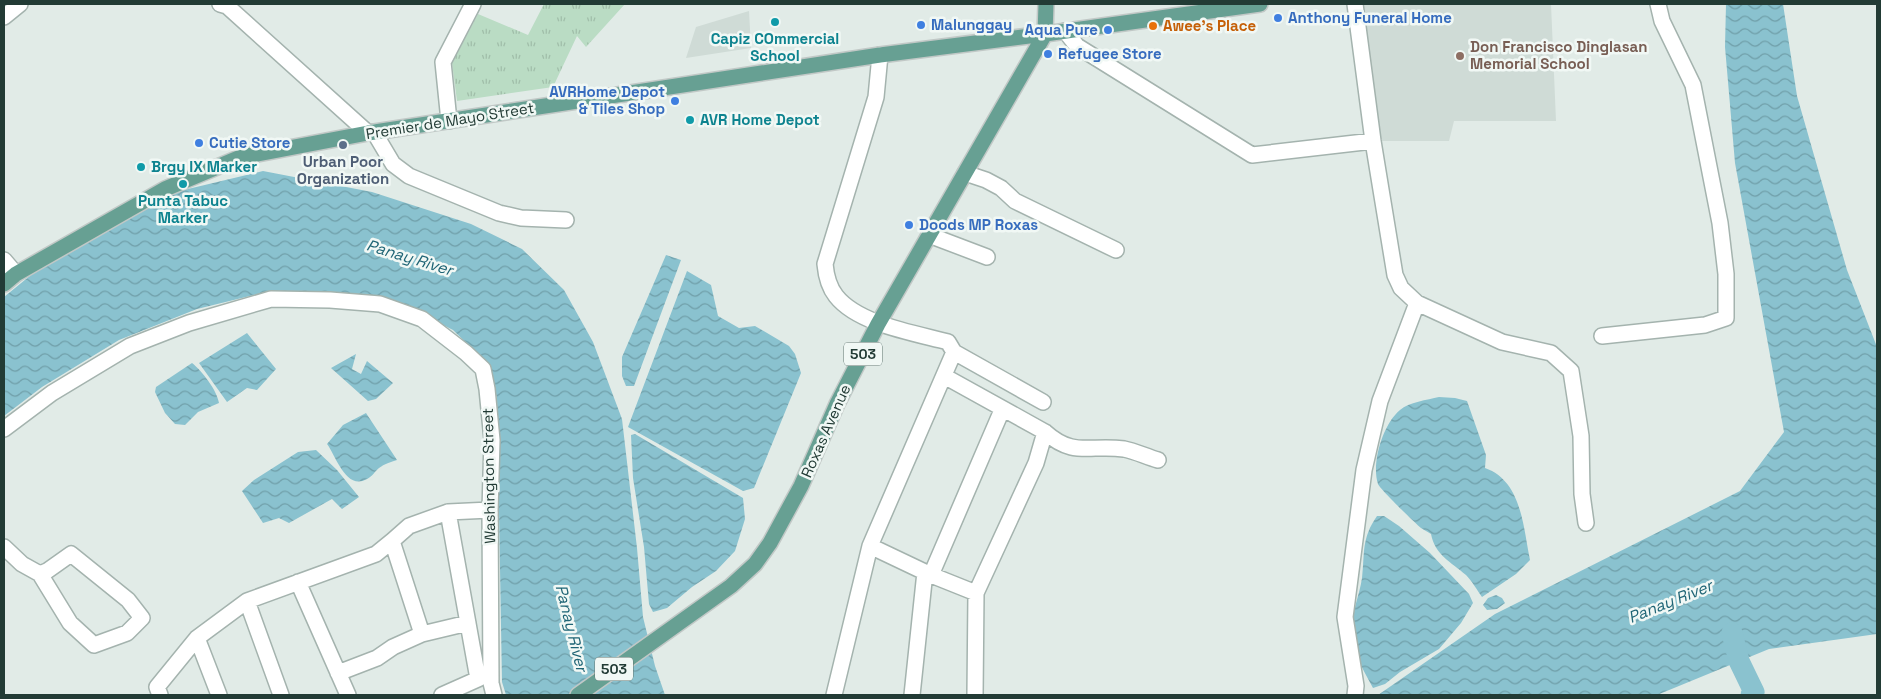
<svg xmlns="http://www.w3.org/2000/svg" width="1881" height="699" font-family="'Space Grotesk',sans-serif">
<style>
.built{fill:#cfdbd6}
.grass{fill:url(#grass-tufts)}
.water{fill:url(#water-waves)}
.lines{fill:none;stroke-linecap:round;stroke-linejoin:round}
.river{stroke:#8ac2cf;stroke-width:21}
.minor-casing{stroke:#a4b3ae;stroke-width:18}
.major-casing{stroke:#c1c8c6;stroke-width:18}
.minor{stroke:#fff;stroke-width:15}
.major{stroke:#67a093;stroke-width:15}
.shop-dot{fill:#3f7fe0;stroke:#f1f8f5;stroke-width:2}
.culture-dot{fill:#0f9aa8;stroke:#f1f8f5;stroke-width:2}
.food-dot{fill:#e8710a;stroke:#f1f8f5;stroke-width:2}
.education-dot{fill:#8d6e63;stroke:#f1f8f5;stroke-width:2}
.service-dot{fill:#5c6f8a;stroke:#f1f8f5;stroke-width:2}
.labels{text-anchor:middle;stroke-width:5;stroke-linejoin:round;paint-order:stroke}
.shield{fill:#f1f8f5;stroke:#60746f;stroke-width:1}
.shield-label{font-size:14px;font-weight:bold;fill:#223b35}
.shop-label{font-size:15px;font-weight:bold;fill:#366cbe;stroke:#f1f8f5;text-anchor:start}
.food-label{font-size:15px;font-weight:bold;fill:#c56008;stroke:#f1f8f5;text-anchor:start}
.culture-label{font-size:15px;font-weight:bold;fill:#0d838f;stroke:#f1f8f5}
.education-label{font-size:15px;font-weight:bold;fill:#785e54;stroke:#f1f8f5;text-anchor:start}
.street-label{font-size:15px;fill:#223b35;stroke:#f1f8f5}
.service-label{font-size:15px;font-weight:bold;fill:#4e5e75;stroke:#f1f8f5}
.water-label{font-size:16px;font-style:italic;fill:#1e6475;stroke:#f1f8f5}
</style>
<defs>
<pattern id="grass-tufts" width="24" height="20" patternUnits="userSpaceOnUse" patternTransform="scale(1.25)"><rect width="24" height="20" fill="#badcc4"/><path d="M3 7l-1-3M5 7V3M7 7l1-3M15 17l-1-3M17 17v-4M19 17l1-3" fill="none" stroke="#a0bea9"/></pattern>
<pattern id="water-waves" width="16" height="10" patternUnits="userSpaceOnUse" patternTransform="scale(1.25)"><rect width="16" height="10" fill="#8ac2cf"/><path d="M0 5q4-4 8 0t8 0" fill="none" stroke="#709fa9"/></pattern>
</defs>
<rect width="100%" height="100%" fill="#e1ebe7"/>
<path class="built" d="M1360 4H1551L1556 121H1454L1449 141H1378Z
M749 11 751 48 686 58 696 27Z"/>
<path class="grass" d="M544 4H625L586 47 577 36 553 87 457 101 452 63 478 14 528 35Z"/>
<path class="water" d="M1726 4H1783L1797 96 1847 270 1877 347V634L1769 649 1657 695H1378L1495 614 1740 491 1784 432 1735 163 1725 47Z
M263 171 372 192 471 224 522 249 564 290 593 342 622 419 637 548 643 617 655 666 665 695H506L502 682 497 398 486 362 453 330 409 308 354 294 270 291 197 309 119 340 42 387 4 416V297L42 266 167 194Z
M666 255 681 260 634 386H626L622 376V357Z
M687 271 711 285 718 316 739 328 755 326 789 346 795 354 801 373 754 488 743 491 628 427Z
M247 333 276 369 257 390 247 388 227 402 199 363Z
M356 354 352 369 361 374 367 361 393 383 376 399 368 401 331 368Z
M192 363C202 371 217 390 219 403L198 412 185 425 175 424 165 413 155 392 156 387Z
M1439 397 1455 398 1467 401 1486 455 1485 468C1522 481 1523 527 1530 560L1516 574 1482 597C1477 590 1472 581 1466 575 1451 562 1435 555 1431 534 1428 532 1424 530 1421 528 1416 524 1379 488 1378 484 1371 463 1383 424 1400 410 1409 402 1427 400 1439 397Z
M366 413 397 460C391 462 384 464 379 468 375 471 372 477 367 479 346 491 336 456 327 444L343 425Z
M635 434 743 498 745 519 735 551 716 571 692 587 667 608 653 612 649 604 644 547 633 478 631 435Z
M316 450 337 470 359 497 342 509 332 499 289 523 279 518 263 523 242 491 254 480 298 452Z
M1377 516H1384L1399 526 1430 553 1469 594 1473 603 1461 623 1439 649 1400 672 1385 684 1373 688C1366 675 1358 661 1353 646 1346 624 1359 600 1362 578 1365 553 1361 539 1377 516Z
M1496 595 1502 598 1505 603 1497 609 1487 610 1483 605 1488 598Z"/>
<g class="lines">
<path class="river" d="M1732 633 1739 661 1754 692 1751 695"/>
<g class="minor-casing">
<path id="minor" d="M220 4 227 6 368 133
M1355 4 1373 141 1395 275 1401 288 1417 303 1502 342 1551 353 1571 371 1581 436 1582 494 1586 523
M4 17 20 4
M1065 31 1077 46 1252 155 1373 141
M449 121 443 62 473 4
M374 132 393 164 409 176 499 213 521 218 566 220
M965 173 986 180 1001 188 1015 201 1116 250
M929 235 987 257
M4 260 16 274
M1602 336 1705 325 1726 318V274L1720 223 1693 85 1662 21 1658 4
M954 352 1043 402
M944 376 1045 432C1074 458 1090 444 1124 449 1135 451 1147 457 1158 460
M4 429 52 393 130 346 189 323 271 299 330 300 380 304 422 319 466 353 483 369 487 389 492 440 490 510 491 683 494 695
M392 541 409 526 448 512 490 510
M870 546 931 575 976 593
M4 547 22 564 40 574 70 623 94 645 127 633 142 618 128 600 71 554 47 571 40 574
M931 575 1002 410
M298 582 348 695
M247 601 281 695
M422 634 468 623
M197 638 219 695
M160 695 157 687 197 638 247 601 376 554 392 541 422 634 393 647 377 658 338 673
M442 695 478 679 448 512
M834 695 870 546 954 352 948 342C914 333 858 324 836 296 828 286 826 275 825 264L876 97 880 55
M912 695 925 572
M975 695 976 593 1036 463 1045 432
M1355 695 1356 686 1345 617 1364 470 1380 401 1417 303"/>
</g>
<g class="major-casing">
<path id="major" d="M4 284 16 274 165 189 241 157 368 133 880 55 1045 34 1260 4
M578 695 731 586 755 564 770 543 801 486 837 404 878 324 1045 34 1046 4"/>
</g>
<use href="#minor" class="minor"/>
<use href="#major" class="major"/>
</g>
<g class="shop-dot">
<circle cx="1278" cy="18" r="5"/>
<circle cx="921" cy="25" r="5"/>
<circle cx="1108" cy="30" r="5"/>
<circle cx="1048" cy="54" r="5"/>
<circle cx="675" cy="101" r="5"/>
<circle cx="199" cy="143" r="5"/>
<circle cx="909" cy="225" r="5"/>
</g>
<g class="culture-dot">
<circle cx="775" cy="22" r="5"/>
<circle cx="690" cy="120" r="5"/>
<circle cx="141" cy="167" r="5"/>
<circle cx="183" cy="184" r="5"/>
</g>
<circle class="food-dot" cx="1153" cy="26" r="5"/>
<circle class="education-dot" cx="1460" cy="56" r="5"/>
<circle class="service-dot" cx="343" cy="145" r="5"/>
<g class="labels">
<g class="shield">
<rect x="844" y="342.5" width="38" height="23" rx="4"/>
<rect x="595" y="657.5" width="38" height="23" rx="4"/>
</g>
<g class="shield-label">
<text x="863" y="359">503</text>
<text x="614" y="674">503</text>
</g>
<g class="shop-label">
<text x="1288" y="23">Anthony Funeral Home</text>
<text x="931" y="30">Malunggay</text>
<text x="1098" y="35" text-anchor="end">Aqua Pure</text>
<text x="1058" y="59">Refugee Store</text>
<text x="665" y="97" text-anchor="end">AVRHome Depot<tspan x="665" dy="17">&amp; Tiles Shop</tspan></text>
<text x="209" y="148">Cutie Store</text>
<text x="919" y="230">Doods MP Roxas</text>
</g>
<g class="food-label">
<text x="1163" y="31">Awee's Place</text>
</g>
<g class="culture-label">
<text x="775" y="44">Capiz COmmercial<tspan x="775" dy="17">School</tspan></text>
<text x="700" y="125" text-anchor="start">AVR Home Depot</text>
<text x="151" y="172" text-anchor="start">Brgy IX Marker</text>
<text x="183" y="206">Punta Tabuc<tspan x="183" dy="17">Marker</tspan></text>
</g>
<g class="education-label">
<text x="1470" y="52">Don Francisco Dinglasan<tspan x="1470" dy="17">Memorial School</tspan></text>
</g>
<g class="street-label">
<text transform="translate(450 121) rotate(-9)" y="5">Premier de Mayo Street</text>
<text transform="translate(826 431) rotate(-66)" y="5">Roxas Avenue</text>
<text transform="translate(489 476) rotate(-91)" y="5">Washington Street</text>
</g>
<g class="service-label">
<text x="343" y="167">Urban Poor<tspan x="343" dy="17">Organization</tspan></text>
</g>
<g class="water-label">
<text transform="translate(410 257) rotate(17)" y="6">Panay River</text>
<text transform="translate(1670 601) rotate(-22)" y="6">Panay River</text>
<text transform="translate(572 628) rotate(76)" y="6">Panay River</text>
</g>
</g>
<rect width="1881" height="699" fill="none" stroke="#223b35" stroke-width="10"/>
</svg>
